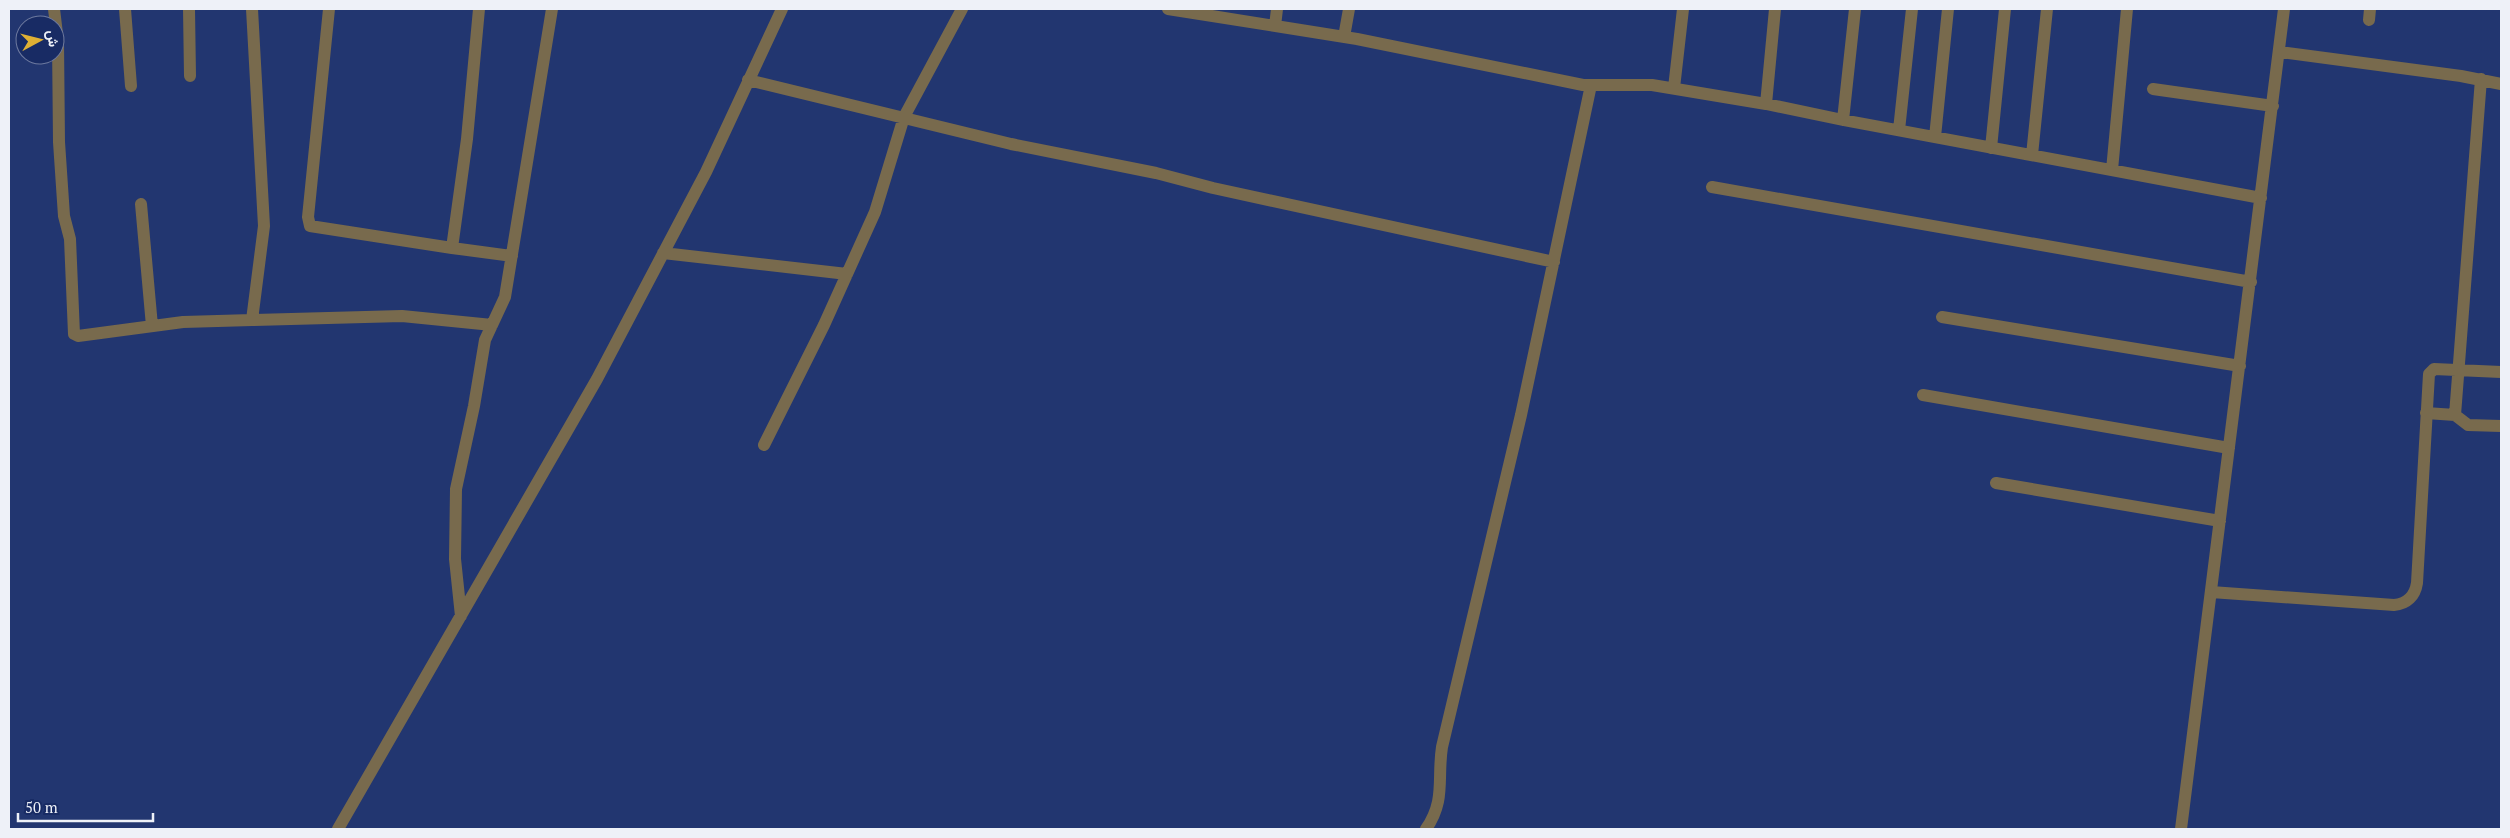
<svg xmlns="http://www.w3.org/2000/svg" width="2510" height="838" font-family="'PT Serif',Vazirmatn,serif">
<style>
.lines{fill:none;stroke-linecap:round;stroke-linejoin:round}
.street{stroke:#786a4d;stroke-width:12}
</style>
<rect width="100%" height="100%" fill="#223670"/>
<g class="lines">
<path class="street" d="M54 9 58 42 59 142 64 216 70 239 74 334 78 336 183 322 252 320 402 316 492 325
M125 9 131 86
M189 9 190 76
M329 9 308 217 310 226 452 248
M479 9 467 139 452 248 512 256
M1168 9 1357 39 1583 85H1652L1766 104 1843 120 2261 198
M2369 20 2370 9
M1275 26 1277 9
M1344 37 1349 9
M2280 52 2461 76 2501 84
M748 80 1011 144 1156 173 1213 188 1554 262
M1674 88 1683 9
M2153 89 2273 106
M1766 104 1775 9
M1843 120 1855 9
M1899 130 1912 9
M1935 137 1948 9
M1991 148 2005 9
M2032 155 2047 9
M2112 170 2127 9
M1712 187 2251 282
M141 204 152 326
M663 253 847 274
M1942 317 2240 366
M252 320 264 226 252 9
M1923 395 2229 448
M2426 413 2455 415 2468 425 2501 426
M2455 415 2481 79
M764 445 824 325 875 212 904 117 962 9
M1996 483 2220 521
M2211 592 2394 605C2407 604 2415 596 2417 583L2429 374 2434 369 2501 372
M461 616 455 559 456 489 474 406 485 340 505 297 552 9
M338 829 597 379 706 172 782 9
M1426 829C1446 800 1437 779 1442 747L1521 415 1591 85
M2181 829 2284 9"/>
</g>
<rect width="2510" height="838" fill="none" stroke="#eef1f8" stroke-width="20"/>
<g transform="translate(40 40) rotate(83)"><circle r="24" fill="#182b64" stroke="#6e7a9f"/>
<path d="M0-4L9 19L0 12L-9 19Z" fill="#dfb034"/>
<text y="-8" font-size="14" font-weight="bold" text-anchor="middle" fill="#eef1f8">ش</text>
</g>
<path d="M18 813v8h135v-8" fill="none" stroke="#eef1f8" stroke-width="2.5"/>
<text x="25" y="813" font-size="15" fill="#eef1f8" stroke="#182b64" stroke-width="4" paint-order="stroke">50 m</text>
</svg>
